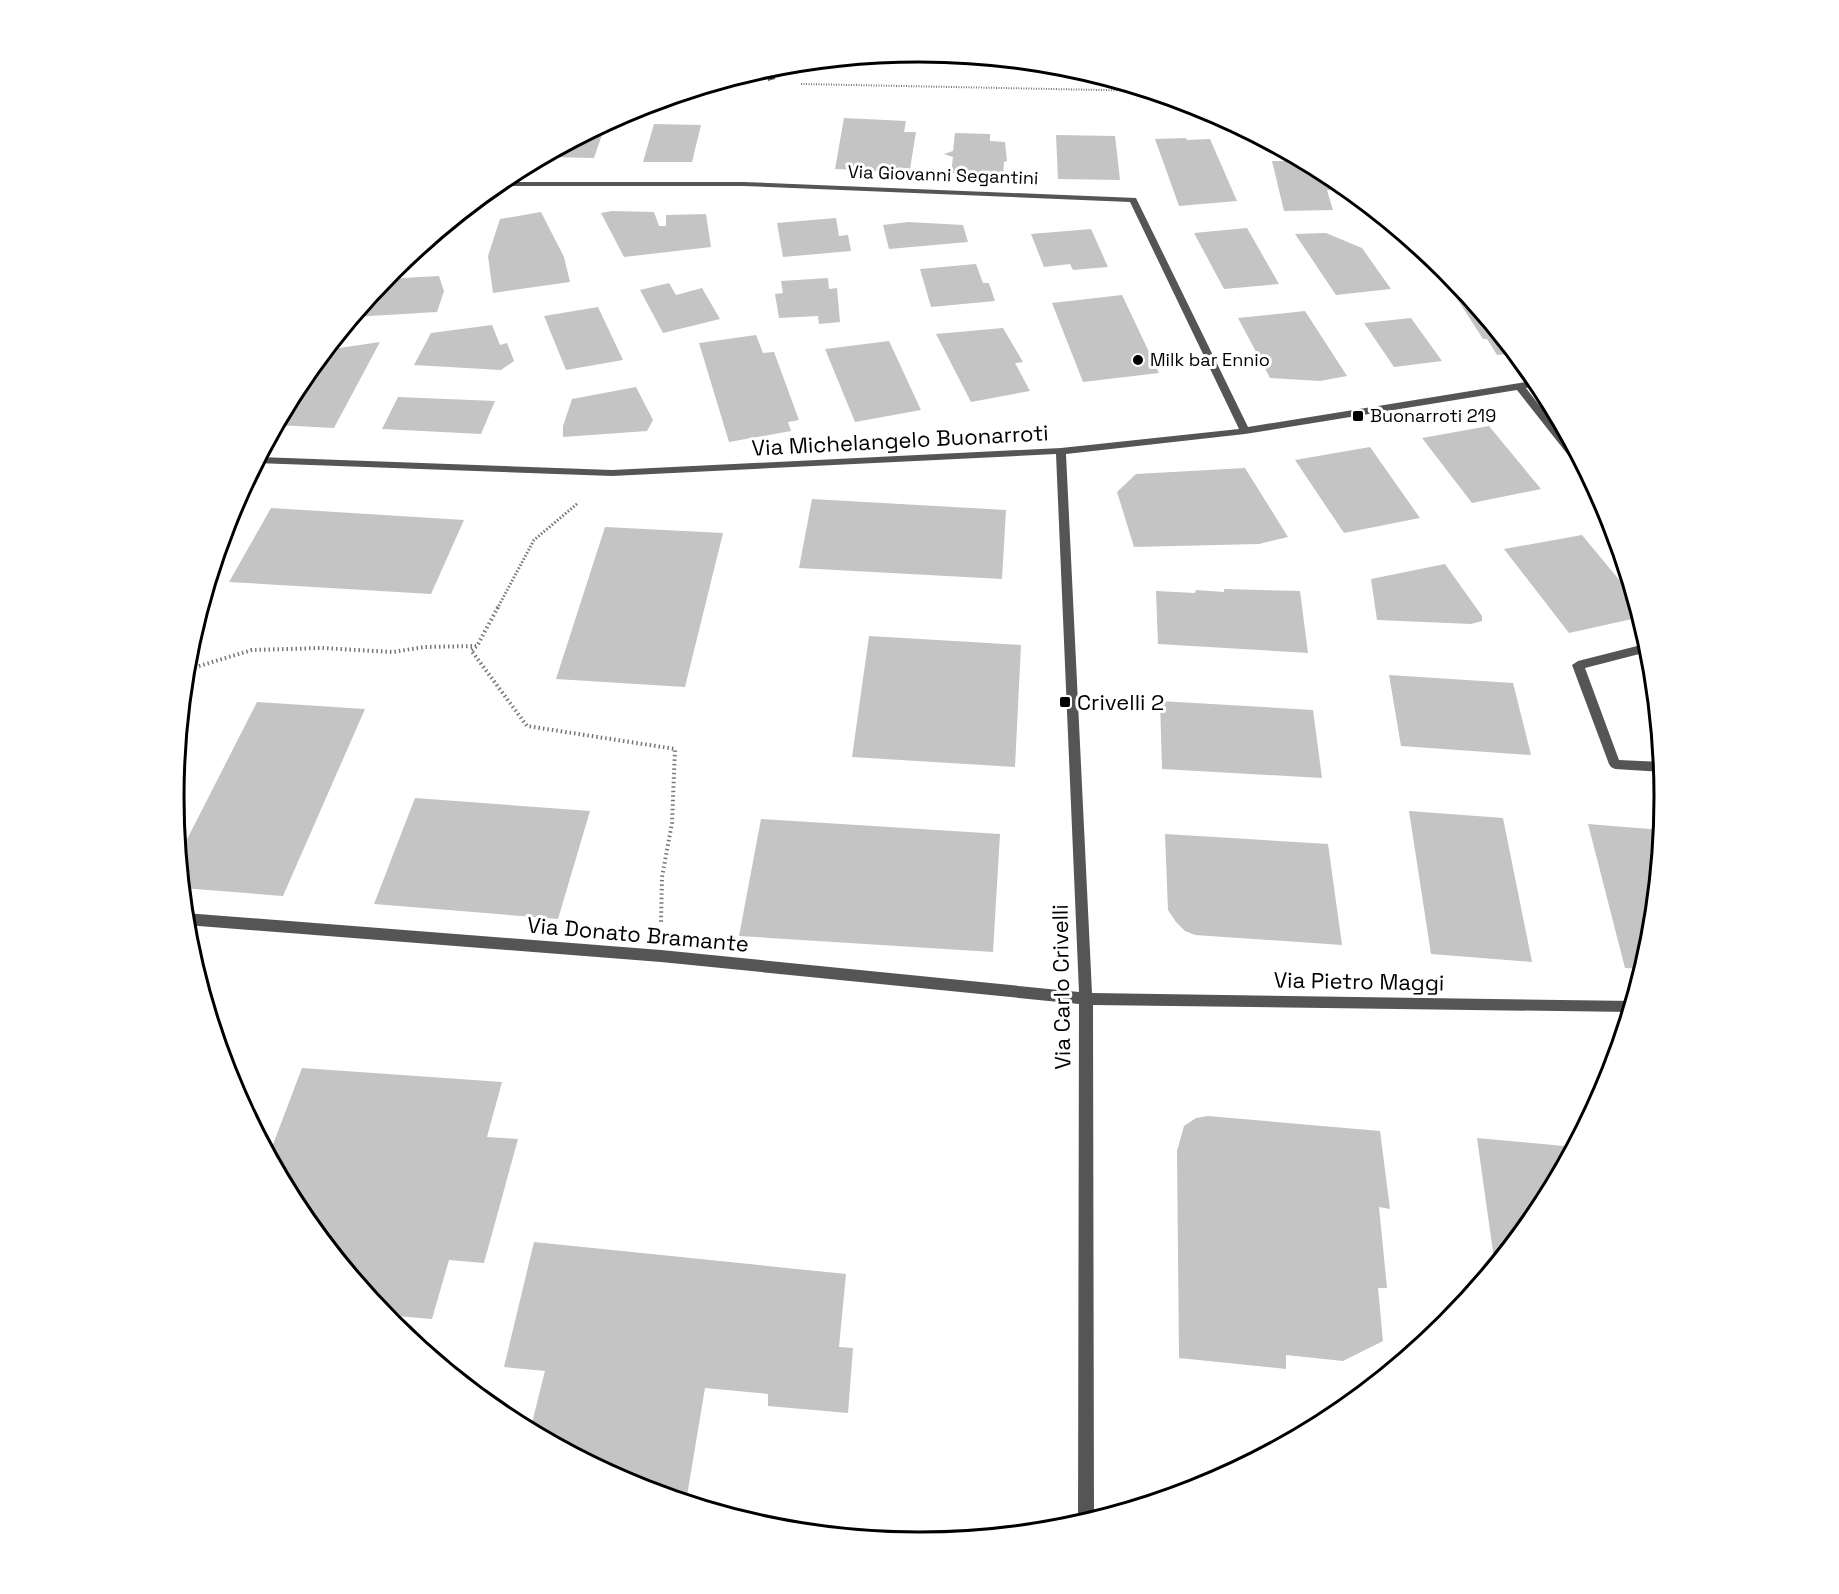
<svg xmlns="http://www.w3.org/2000/svg" width="1839" height="1594" font-family="'Space Grotesk',sans-serif">
<style>
.building{fill:#c4c4c4}
.lines{fill:none;stroke-linecap:round;stroke-linejoin:round}
.path-far2{stroke:#777;stroke-width:2;stroke-dasharray:1 1.5;stroke-linecap:butt}
.path-far1{stroke:#777;stroke-width:3;stroke-dasharray:1.5 2;stroke-linecap:butt}
.path{stroke:#777;stroke-width:4;stroke-dasharray:1.5 3;stroke-linecap:butt}
.minor{fill:#555;fill-rule:evenodd}
.poi-dot{fill:#000;stroke:#fff;stroke-width:2}
.labels{text-anchor:middle;stroke-width:6;stroke-linejoin:round;paint-order:stroke}
.far-street-label{font-size:18px;fill:#000;stroke:#fff}
.far-poi-label{font-size:18px;fill:#000;stroke:#fff;text-anchor:start}
.street-label{font-size:22px;fill:#000;stroke:#fff}
.poi-label{font-size:22px;fill:#000;stroke:#fff;text-anchor:start}
.rim{fill:none;stroke:#000;stroke-width:3}
</style>
<rect width="100%" height="100%" fill="#fff"/>
<path class="building" d="M844 118 906 121 904 132H916L910 169 878 167 877 171 835 169Z
M606 123 594 158 547 157 548 154Z
M654 124 701 125 692 162H643Z
M955 133 990 134V141L1005 142 1007 161 1004 162 1003 175 951 173 953 157 944 154 953 151Z
M1056 135 1115 136 1120 180 1058 179Z
M1186 138 1187 140 1210 139 1237 201 1179 206 1155 139Z
M1272 161H1305L1320 169 1324 181H1328L1331 190H1327L1333 210 1284 211Z
M612 211 654 212 659 226H666V215L706 214 711 247 624 257 601 213Z
M541 212 564 257 570 282 493 293 488 256 500 219Z
M836 218 839 236 848 235 851 251 783 257 777 223Z
M908 222 963 225 968 242 889 249 883 225Z
M1247 228 1279 284 1224 289 1194 233Z
M1091 229 1108 267 1073 270 1070 264 1044 267 1031 234Z
M1326 233 1362 248 1391 289 1336 295 1295 234Z
M976 264 983 283H989L995 301 931 307 920 269Z
M439 276 444 291 437 312 353 317 384 279Z
M828 278 829 289 837 288 840 322 819 324 818 316 779 318 775 294 783 293 781 281Z
M669 283 676 295 702 288 720 319 663 333 640 290Z
M1450 288H1462L1521 360 1515 361 1510 354 1497 355 1487 339H1483Z
M1122 295 1159 373 1083 382 1052 303Z
M598 307 623 360 566 370 544 316Z
M1305 311 1347 376 1320 381 1270 378 1238 318Z
M1411 318 1442 361 1394 367 1364 323Z
M492 325 500 345 507 343 514 361 501 370 414 365 431 333Z
M1003 328 1023 362 1015 363 1030 391 971 402 936 334Z
M756 335 763 353 774 352 799 420 788 422 791 431 729 442 699 343Z
M889 341 921 410 855 422 825 349Z
M380 342 334 428 277 425 299 382 326 350Z
M636 387 653 420 647 431 563 437V426L572 399Z
M398 397 495 401 481 434 382 429Z
M1489 426 1541 489 1472 503 1422 438Z
M1370 447 1420 518 1344 533 1295 460Z
M1245 468 1288 537 1259 544 1134 547 1117 492 1136 474Z
M812 499 1006 510 1002 579 799 568Z
M271 508 464 520 431 594 229 582Z
M605 527 723 533 685 687 556 679Z
M1582 535 1635 599 1641 617 1569 633 1504 549Z
M1445 564 1482 616V621L1471 624 1377 620 1371 579Z
M1224 589 1300 591 1308 653 1158 644 1156 591 1195 593 1196 590 1224 592Z
M869 636 1021 645 1015 767 852 757Z
M1389 675 1513 683 1531 755 1401 746Z
M1160 701 1313 710 1322 778 1162 769Z
M257 702 365 709 283 896 182 888 179 855Z
M415 798 590 811 558 919 374 904Z
M1409 811 1503 818 1532 962 1431 954Z
M761 819 1000 834 993 952 739 936Z
M1588 824 1662 830 1651 943 1643 969 1625 968Z
M1165 834 1328 844 1342 945 1195 935 1185 931 1176 922 1168 910Z
M302 1068 502 1082 487 1137 518 1139 484 1263 449 1260 432 1319 384 1315 299 1211 269 1155Z
M1208 1116 1380 1131 1390 1209 1379 1207 1387 1288H1378L1383 1341 1343 1361 1286 1355V1369L1179 1358 1177 1151 1184 1126 1196 1118Z
M1477 1138 1574 1147 1540 1212 1495 1266Z
M534 1242 846 1274 839 1347 853 1348 848 1413 768 1406V1394L705 1388 686 1502 634 1486 530 1431 545 1371 504 1367Z"/>
<g class="lines">
<path class="path-far2" d="M801 84 1151 91"/>
<path class="path-far1" d="M497 609 534 540 578 503"/>
<path class="path" d="M498 607 477 646 471 650 527 726 675 749 672 823 662 877 661 923
M186 670 252 650 322 648 393 652 424 647 476 646"/>
<path class="minor" d="M776 65 775 79 768 81 769 67Z
M499 182H743L1136 198 1248 427 1538 380 1541 385 1526 388 1579 457 1592 480 1587 479 1517 390 1245 434 1066 454 1092 993 1634 1001 1630 1012 1093 1005 1094 1520 1079 1525 1078 1522 1079 1004 661 962 186 925 185 913 661 950 1079 992 1056 454 612 476 256 463 259 457 612 470 1061 448 1239 429 1130 202 743 186H494Z
M1649 643 1651 651 1585 668 1619 760 1662 762 1663 772 1615 769 1611 767 1609 764 1572 665 1578 661Z"/>
</g>
<g class="poi-dot">
<circle cx="1138" cy="360" r="6"/>
<rect x="1352" y="410" width="12" height="12" rx="3"/>
<rect x="1059" y="696" width="12" height="12" rx="3"/>
</g>
<g class="labels">
<g class="far-street-label">
<text transform="translate(943 175) rotate(2)" y="6">Via Giovanni Segantini</text>
</g>
<g class="far-poi-label">
<text x="1150" y="366">Milk bar Ennio</text>
<text x="1370" y="422">Buonarroti 219</text>
</g>
<g class="street-label">
<text transform="translate(900 440) rotate(-3)" y="8">Via Michelangelo Buonarroti</text>
<text transform="translate(638 934) rotate(5)" y="8">Via Donato Bramante</text>
<text transform="translate(1359 981) rotate(1)" y="8">Via Pietro Maggi</text>
<text transform="translate(1061 987) rotate(-91)" y="8">Via Carlo Crivelli</text>
</g>
<g class="poi-label">
<text x="1077" y="710">Crivelli 2</text>
</g>
</g>
<path d="M0 0H1839V1594H0ZM184 797a735 735 0 1 1 1470 0a735 735 0 1 1-1470 0Z" fill="#fff" fill-rule="evenodd"/>
<path class="rim" d="M184 797a735 735 0 1 1 1470 0a735 735 0 1 1-1470 0Z"/>
</svg>
